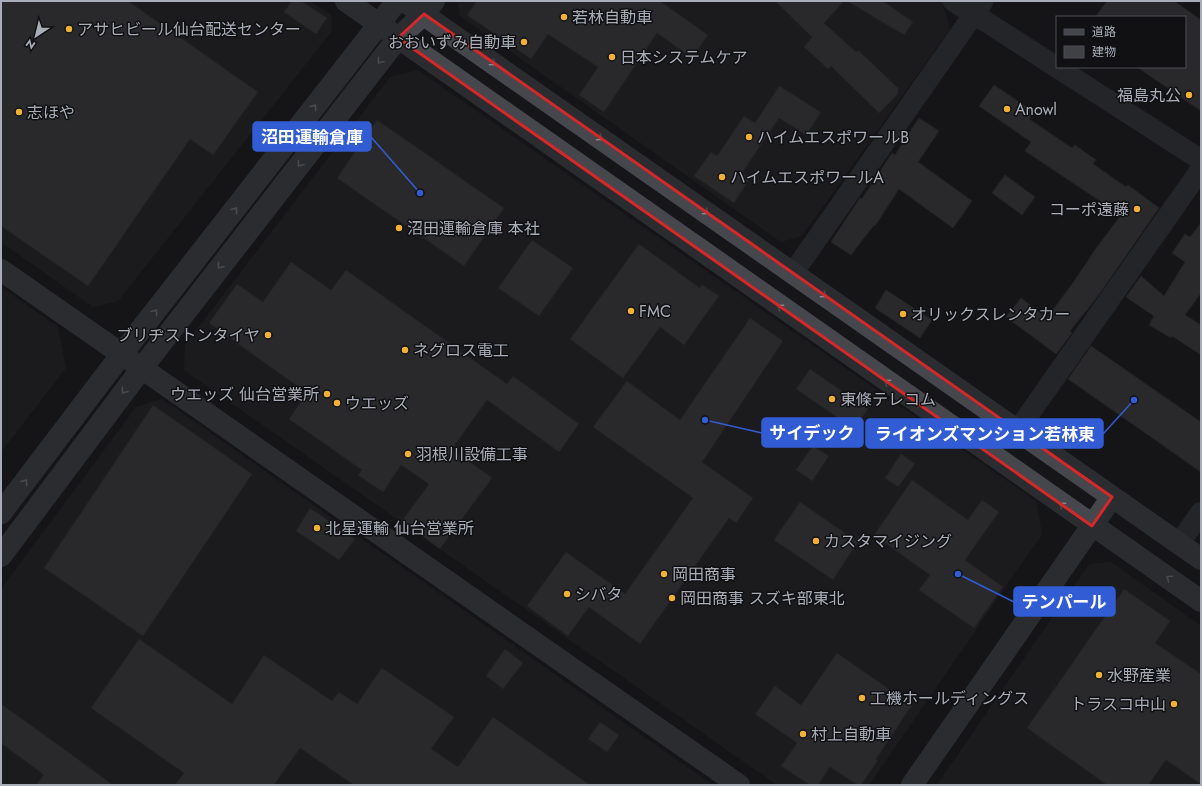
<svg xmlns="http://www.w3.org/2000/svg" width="1202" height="786" font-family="Jost,'Noto Sans JP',sans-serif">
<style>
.built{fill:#222225}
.building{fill:#404145;stroke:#303034}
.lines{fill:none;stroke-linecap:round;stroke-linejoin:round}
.street{stroke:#37383d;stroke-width:21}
.secondary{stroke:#45474d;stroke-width:22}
.oneway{stroke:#858993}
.marked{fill:none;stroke:#d62828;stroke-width:3;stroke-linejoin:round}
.poi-dot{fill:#f2b134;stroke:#111113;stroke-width:1.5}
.labels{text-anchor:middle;stroke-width:3;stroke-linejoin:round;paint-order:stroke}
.poi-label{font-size:16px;fill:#a8adb8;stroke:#111113;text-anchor:start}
.leader{fill:none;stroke:#325cd3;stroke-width:1.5}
.callout-dot{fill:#325cd3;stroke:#111113;stroke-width:1.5}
.callout{fill:#325cd3;stroke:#325cd3;stroke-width:1.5}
.callout-label{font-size:17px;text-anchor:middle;font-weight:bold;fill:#fff}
</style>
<rect width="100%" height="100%" fill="#161618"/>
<path class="built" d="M1 1H310L331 15 332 31 118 301 93 307 1 242Z
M458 1H940L942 2 950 29 802 236 781 242 460 16Z
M418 70 1036 501 1042 534 869 785H777L184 370 185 345 390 77Z
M1 287 58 327 66 368 1 452Z
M162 399 713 785H1V589L136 407Z
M1111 562 1201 626V785H937L1089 564Z"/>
<path class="building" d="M1 1H128L258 92 213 155 190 139 88 286 1 226Z
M292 1H301L327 18 316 34 284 12Z
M477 1H660L708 35 692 58 657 33 604 112 579 95 598 67 548 34 531 59 467 15Z
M775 1H844L824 23 856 52 858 50 898 88V94L879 113 831 66 828 69 804 47 812 37Z
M847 1H883L913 22 904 35Z
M1107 1H1174L1201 20V111L1137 67H1185V17H1095Z
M994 85 1034 112 1029 119 1072 148 1075 145 1096 160 1093 164 1126 187 1128 185 1159 208 1098 296 1070 331 1072 333 1056 354 1006 317 1021 298 1047 318 1075 280 1095 250 1121 215 1025 151 1031 142 979 106Z
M779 86 821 112 806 135 779 118 742 173 750 178 734 203 694 176 711 152 717 156 744 116 755 123Z
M919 118 939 131 918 162 972 201 953 228 899 189 875 226 874 225 851 255 831 242 860 198 862 199 892 153 895 155Z
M377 120 504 208 464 266 337 178Z
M1005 175 1035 197 1022 215 992 193Z
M1201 223V293L1185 315 1201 325V355L1172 336 1171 338 1149 325 1154 316 1126 297 1141 276 1164 296 1185 262 1172 253 1185 234 1190 237Z
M532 240 573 268 539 316 498 288Z
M639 244 700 288 702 285 719 296 684 345 660 327 623 378 570 339Z
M291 262 331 290 346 270 507 384 513 376 579 424 559 452 487 400 452 449 492 478 440 549 402 521 429 484 401 465 383 492 358 475 362 470 289 419 307 393 209 323 237 284 263 302Z
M886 290 932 320 920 338 875 308Z
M750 318 783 341 702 462 753 498 736 523 729 518 640 644 589 607 568 636 527 606 566 552 625 594 693 498 593 427 627 381 680 420Z
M1091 346 1201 422V472L1068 379Z
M810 369 868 409 854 429 796 389Z
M153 405 252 474 143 636 44 568Z
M813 446 829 456 812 481 796 470Z
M901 454 915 464 898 487 885 478Z
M912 480 968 520 982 500 999 512 965 560 1003 587 974 628 919 590 930 575 874 535Z
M800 502 858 542 833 580 774 540Z
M310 508 355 539 339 560 296 531Z
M1124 589 1170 621 1155 643 1201 674V784L1166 760 1148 785H1107L1027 728Z
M139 639 232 704 264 655 332 701 339 692 357 704 382 668 454 717 431 749 458 767 493 717 590 785H354L300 748 274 785H175L184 773 91 708Z
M505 649 523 663 503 689 486 676Z
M837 653 912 705 876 759 878 760 861 785H858L830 767 818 785H810L781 766 797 743 755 714 775 686 801 705Z
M1 704 64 749 113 785H36L44 775 1 743Z
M600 722 619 735 607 752 588 739Z"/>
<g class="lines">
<path class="street" d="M983 1 974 14 1201 160
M793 273 974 14 953 1
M1018 430 1201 169
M1179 544 1201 512"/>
<path class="secondary" d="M346 1 1201 601
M404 1 1201 559
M1 270 739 785
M1 513 121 355 397 1
M1 556 142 368 398 38 424 14 434 1
M912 785 1112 497"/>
</g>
<defs><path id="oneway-chevron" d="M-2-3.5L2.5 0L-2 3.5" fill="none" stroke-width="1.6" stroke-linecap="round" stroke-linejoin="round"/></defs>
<g class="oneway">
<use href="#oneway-chevron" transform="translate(380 61) rotate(128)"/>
<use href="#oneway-chevron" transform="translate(493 63) rotate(35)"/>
<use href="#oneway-chevron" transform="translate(314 107) rotate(-52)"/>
<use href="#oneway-chevron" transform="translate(600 138) rotate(35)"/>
<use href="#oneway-chevron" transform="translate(300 164) rotate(128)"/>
<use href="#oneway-chevron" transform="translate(235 210) rotate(-52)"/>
<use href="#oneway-chevron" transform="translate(706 212) rotate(35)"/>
<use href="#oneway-chevron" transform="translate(220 266) rotate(128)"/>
<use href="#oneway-chevron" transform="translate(824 295) rotate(35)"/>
<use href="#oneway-chevron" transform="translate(780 307) rotate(-145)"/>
<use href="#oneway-chevron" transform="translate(155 312) rotate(-52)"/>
<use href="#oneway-chevron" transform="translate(887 382) rotate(-145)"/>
<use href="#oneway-chevron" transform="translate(124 391) rotate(127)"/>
<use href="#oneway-chevron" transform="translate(25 482) rotate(-53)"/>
<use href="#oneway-chevron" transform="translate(1062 505) rotate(-145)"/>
<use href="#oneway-chevron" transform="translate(1169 578) rotate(-145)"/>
</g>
<path d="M0 0H1202V786H0ZM424 14 1112 497 1092 526 398 38Z" fill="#161618" fill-opacity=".55" fill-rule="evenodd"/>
<path class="marked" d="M424 14 1112 497 1092 526 398 38Z"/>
<g class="poi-dot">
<circle cx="564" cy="17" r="4"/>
<circle cx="69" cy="29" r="4"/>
<circle cx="524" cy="42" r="4"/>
<circle cx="612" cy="57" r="4"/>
<circle cx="1189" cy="95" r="4"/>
<circle cx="1007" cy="109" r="4"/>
<circle cx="19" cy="112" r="4"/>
<circle cx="749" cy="137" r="4"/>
<circle cx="722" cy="177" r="4"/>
<circle cx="1137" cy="209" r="4"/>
<circle cx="399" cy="228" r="4"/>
<circle cx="631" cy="311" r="4"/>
<circle cx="903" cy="314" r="4"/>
<circle cx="268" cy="335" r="4"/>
<circle cx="405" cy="350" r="4"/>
<circle cx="327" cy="394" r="4"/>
<circle cx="832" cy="399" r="4"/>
<circle cx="337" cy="403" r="4"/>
<circle cx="408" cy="454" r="4"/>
<circle cx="317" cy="528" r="4"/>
<circle cx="816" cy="541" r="4"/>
<circle cx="664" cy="574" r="4"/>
<circle cx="567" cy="594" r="4"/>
<circle cx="672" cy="598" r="4"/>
<circle cx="1099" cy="675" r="4"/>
<circle cx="862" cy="698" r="4"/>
<circle cx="1174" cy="704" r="4"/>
<circle cx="803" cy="734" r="4"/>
</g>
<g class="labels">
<g class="poi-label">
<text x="572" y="23">若林自動車</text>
<text x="77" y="35">アサヒビール仙台配送センター</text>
<text x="516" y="48" text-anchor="end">おおいずみ自動車</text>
<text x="620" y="63">日本システムケア</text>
<text x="1181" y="101" text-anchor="end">福島丸公</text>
<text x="1015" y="115">Anowl</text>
<text x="27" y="118">志ほや</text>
<text x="757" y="143">ハイムエスポワールB</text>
<text x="730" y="183">ハイムエスポワールA</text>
<text x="1129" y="215" text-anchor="end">コーポ遠藤</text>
<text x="407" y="234">沼田運輸倉庫 本社</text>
<text x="639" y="317">FMC</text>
<text x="911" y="320">オリックスレンタカー</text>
<text x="260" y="341" text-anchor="end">ブリヂストンタイヤ</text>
<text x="413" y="356">ネグロス電工</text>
<text x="319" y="400" text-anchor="end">ウエッズ 仙台営業所</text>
<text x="840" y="405">東條テレコム</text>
<text x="345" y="409">ウエッズ</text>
<text x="416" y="460">羽根川設備工事</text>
<text x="325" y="534">北星運輸 仙台営業所</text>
<text x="824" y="547">カスタマイジング</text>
<text x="672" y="580">岡田商事</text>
<text x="575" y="600">シバタ</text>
<text x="680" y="604">岡田商事 スズキ部東北</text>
<text x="1107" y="681">水野産業</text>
<text x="870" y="704">工機ホールディングス</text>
<text x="1166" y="710" text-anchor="end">トラスコ中山</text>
<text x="811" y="740">村上自動車</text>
</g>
</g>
<path class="leader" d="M420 193L371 137M705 420L762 433M1134 400L1103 434M958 574L1014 602"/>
<g class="callout-dot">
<circle cx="420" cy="193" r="4"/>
<circle cx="705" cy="420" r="4"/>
<circle cx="1134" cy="400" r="4"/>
<circle cx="958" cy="574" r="4"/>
</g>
<g class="callout">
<rect x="253" y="122" width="118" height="29" rx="4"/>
<rect x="762" y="418" width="101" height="29" rx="4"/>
<rect x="866" y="419" width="237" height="29" rx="4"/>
<rect x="1014" y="587" width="101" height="29" rx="4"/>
</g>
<g class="callout-label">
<text x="312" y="143">沼田運輸倉庫</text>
<text x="812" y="439">サイデック</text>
<text x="985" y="440">ライオンズマンション若林東</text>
<text x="1064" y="608">テンパール</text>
</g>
<rect width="1202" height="786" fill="none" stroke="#a8adb8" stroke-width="4"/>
<rect x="1056" y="16" width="130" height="52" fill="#111113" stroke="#4d4f55"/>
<rect x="1064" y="29" width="20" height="6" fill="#45474d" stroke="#4d4f55"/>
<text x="1092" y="36" font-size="12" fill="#a8adb8">道路</text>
<rect x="1064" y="46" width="20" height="12" fill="#404145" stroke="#4d4f55"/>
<text x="1092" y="56" font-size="12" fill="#a8adb8">建物</text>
<g transform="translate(36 36) rotate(215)" stroke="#111113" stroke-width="3" paint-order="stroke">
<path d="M0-3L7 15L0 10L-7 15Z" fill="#a8adb8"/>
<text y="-6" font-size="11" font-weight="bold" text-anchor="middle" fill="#a8adb8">N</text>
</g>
</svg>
